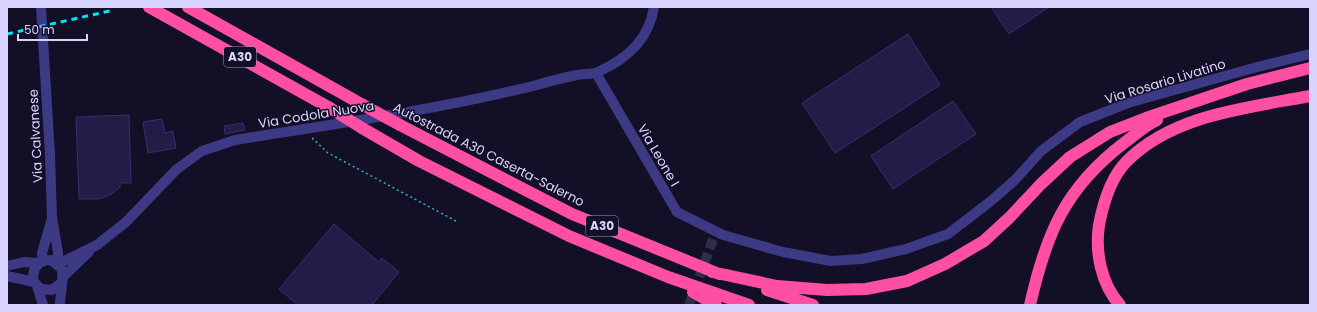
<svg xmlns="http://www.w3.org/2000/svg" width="1317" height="312" font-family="Poppins,sans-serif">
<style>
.building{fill:#241b47;stroke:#3b2d73}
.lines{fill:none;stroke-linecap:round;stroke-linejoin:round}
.minor-tunnel{stroke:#312d47;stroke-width:10;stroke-dasharray:10 5;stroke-linecap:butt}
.path{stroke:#2fb8b0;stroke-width:1.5;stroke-dasharray:2 3;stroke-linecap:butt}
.minor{stroke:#3d3a85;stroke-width:10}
.motorway{stroke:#ff4fa3;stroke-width:12}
.rail{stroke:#00e5ff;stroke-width:3;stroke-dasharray:6 5;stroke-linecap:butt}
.motorway-bridge{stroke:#ff4fa3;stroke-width:12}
.labels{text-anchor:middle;stroke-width:3;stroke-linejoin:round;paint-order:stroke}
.shield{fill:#130f26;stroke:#9e99be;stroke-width:1}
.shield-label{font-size:12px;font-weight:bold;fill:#d9d4ff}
.street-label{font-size:13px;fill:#d9d4ff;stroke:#130f26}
</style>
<rect width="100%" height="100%" fill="#130f26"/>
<path class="building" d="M991 7H1049L1009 34Z
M908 34 940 85 835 153 802 103Z
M953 101 976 134 893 189 871 156Z
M129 115 131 183H120V187L112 194 99 199H79L76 117Z
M162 119 165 133 173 131 176 148 148 153 143 122Z
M243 123 245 130 225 134 224 126Z
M334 224 379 262 382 258 399 272 372 305H298L279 289Z"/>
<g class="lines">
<path class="minor-tunnel" d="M689 305 716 231"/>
<path class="path" d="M312 138 328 153 456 221"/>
<path class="minor" d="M41 7 50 155 52 218 58 252V264L97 245 126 222 177 169 202 151 235 140C335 124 435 110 533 86 547 82 562 78 577 75 584 73 592 75 598 72 627 59 649 40 654 7
M596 73 677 212 723 235 783 252 831 261 862 259 906 249 948 234 991 201 1016 179 1041 151 1080 122 1128 103 1257 67 1310 54
M43 261 42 253 51 222
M7 266 24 262 39 263
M7 276 34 282
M63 277 89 252
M37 286 43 305
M60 305C60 294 65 277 61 268L51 260C38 260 31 269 34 282L41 289 52 290 61 283"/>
<path class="motorway" d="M149 7 330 108
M188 7 363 105
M400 125 572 214 719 274
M362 128 419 161 569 236 668 277 749 305
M712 272 777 286 827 290 866 289 907 281 945 264 984 241 1009 218 1041 184 1070 157 1110 132 1146 118 1247 84 1310 68
M767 290 813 305
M693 292 716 305
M1030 305C1046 234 1065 188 1124 143 1135 135 1144 126 1157 120
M1120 305C1101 284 1095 252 1099 225 1103 204 1111 177 1127 161 1174 114 1248 108 1310 96"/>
<path class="rail" d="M7 34 114 10"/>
<path class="motorway-bridge" d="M363 105 400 125
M330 108 362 128"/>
</g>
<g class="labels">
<g class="shield">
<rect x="224" y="47" width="32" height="20" rx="3"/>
<rect x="586" y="216" width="32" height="20" rx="3"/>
</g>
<g class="shield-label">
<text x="240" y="61">A30</text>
<text x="602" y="230">A30</text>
</g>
<g class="street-label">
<text transform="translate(1165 81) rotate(-17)" y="5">Via Rosario Livatino</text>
<text transform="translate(316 114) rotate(-9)" y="5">Via Codola Nuova</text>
<text transform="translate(35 136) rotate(-93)" y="5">Via Calvanese</text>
<text transform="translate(489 154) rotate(27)" y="5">Autostrada A30 Caserta-Salerno</text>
<text transform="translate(659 155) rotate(60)" y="5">Via Leone I</text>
</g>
</g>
<rect width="1317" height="312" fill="none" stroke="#d9d4ff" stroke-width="16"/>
<path d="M18 34v6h69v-6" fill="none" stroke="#d9d4ff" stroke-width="2"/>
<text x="24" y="34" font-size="12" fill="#d9d4ff" stroke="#130f26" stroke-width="3" paint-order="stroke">50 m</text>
</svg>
